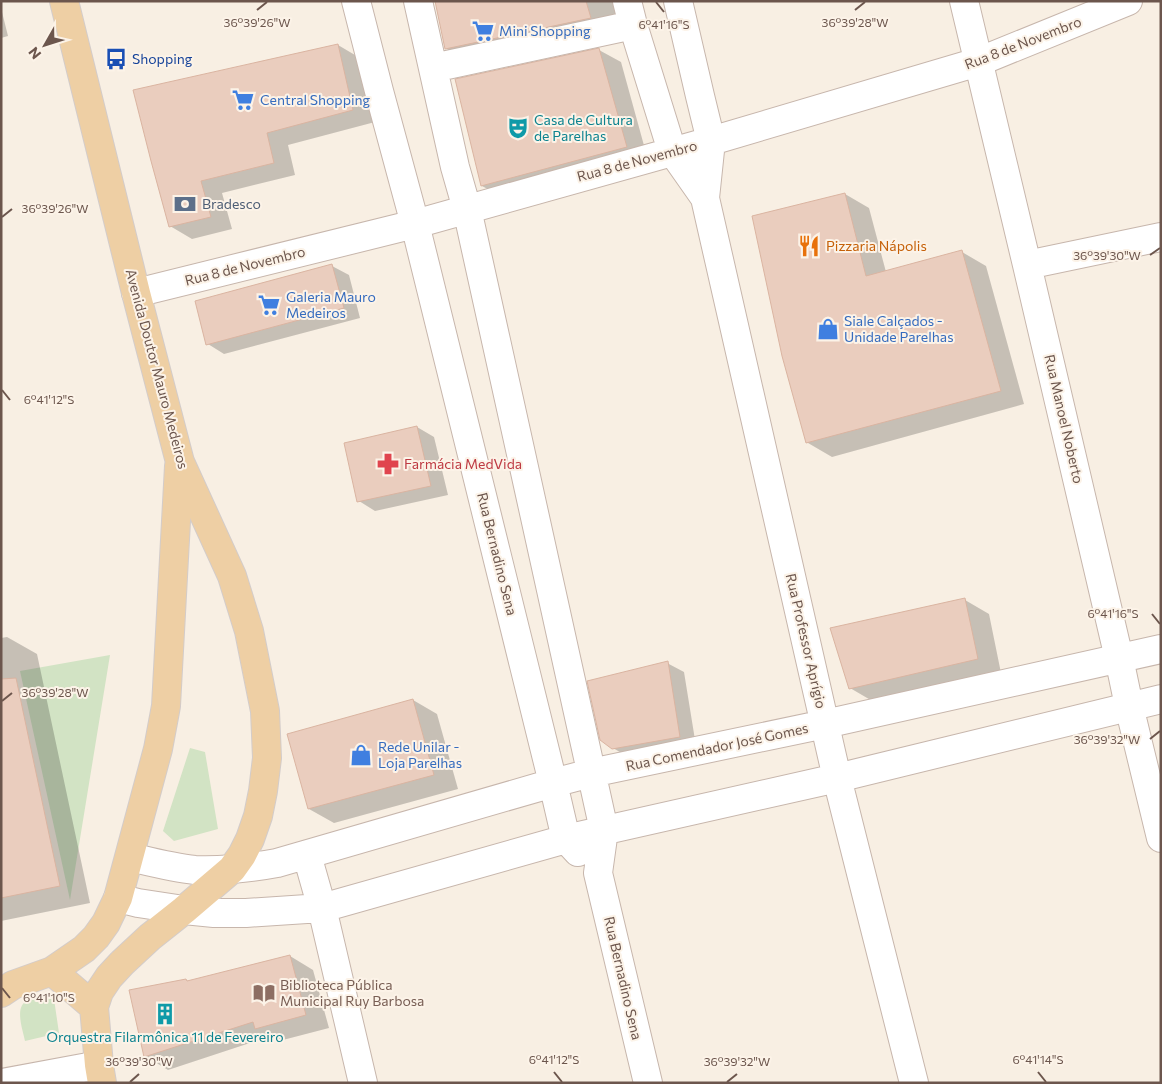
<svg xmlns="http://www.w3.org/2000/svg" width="1162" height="1084" font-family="Commissioner,sans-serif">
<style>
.green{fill:#d2e3c4}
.shadow{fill:#0003}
.building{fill:#eacdbe;stroke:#dab4a1}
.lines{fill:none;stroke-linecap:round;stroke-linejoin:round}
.street-casing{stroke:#c7b6ac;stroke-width:30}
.primary-casing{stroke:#d3ccca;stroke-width:30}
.street{stroke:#fff;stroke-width:28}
.primary{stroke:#eecfa4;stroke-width:28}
.ticks{fill:none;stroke:#6c564d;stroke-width:2}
.labels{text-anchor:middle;stroke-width:4;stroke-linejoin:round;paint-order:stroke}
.shop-label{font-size:14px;fill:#366cbe;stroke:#fcf3e8;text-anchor:start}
.street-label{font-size:14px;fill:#6c564d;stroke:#fcf3e8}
.transit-label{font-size:14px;fill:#164399;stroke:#fcf3e8;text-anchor:start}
.culture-label{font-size:14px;fill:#0d838f;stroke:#fcf3e8;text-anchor:start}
.service-label{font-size:14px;fill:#4e5e75;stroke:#fcf3e8;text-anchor:start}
.food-label{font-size:14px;fill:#c56008;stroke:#fcf3e8;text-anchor:start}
.health-label{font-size:14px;fill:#be3a42;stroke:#fcf3e8;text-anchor:start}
.education-label{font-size:14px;fill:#785e54;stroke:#fcf3e8;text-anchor:start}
.ticks-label{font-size:12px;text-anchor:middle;fill:#6c564d;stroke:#fcf3e8;stroke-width:4;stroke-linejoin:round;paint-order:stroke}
</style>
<rect width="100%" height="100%" fill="#f8efe3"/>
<path class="green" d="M110 655 70 900 20 671Z
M190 748 205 752 218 829 174 841 163 831Z
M54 999 59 1033 25 1041C23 1030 13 1005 29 1000 36 998 46 999 54 999Z"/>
<path class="shadow" d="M436 1H621L618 31 475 65 447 49Z
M1 8 8 36 1 38Z
M338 45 360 58 375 122 288 145 295 175 222 193 232 229 192 239 170 226 152 161Z
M599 50 621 62 648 160 504 198 482 186Z
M845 194 869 208 886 272 962 252 986 266 1024 404 832 457 808 443 783 354Z
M332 266 349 275 360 318 224 354 208 344Z
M417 427 434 437 448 495 375 511 359 501 345 444Z
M965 600 989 614 1001 673 874 702 850 688Z
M7 637 37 654 90 903 1 921V638Z
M667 663 684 672 696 746 630 758 613 748Z
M413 700 437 714 458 789 334 823 309 809Z
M290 956 313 970 329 1028 279 1041 271 1036 168 1070 145 1056 186 980 190 982Z"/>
<path class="building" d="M435 1H586L591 18 445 49Z
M338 44 353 110 267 133 274 163 201 181 211 217 169 227 151 161 133 90Z
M599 48 627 147 481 186 455 79Z
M845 193 866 276 962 250 1001 391 806 443 782 356 752 216Z
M332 264 344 308 206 345 195 301Z
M417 426 431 486 357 502 344 443Z
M965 598 978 659 849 689 830 628Z
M668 661 680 737 612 749 600 740 587 681Z
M16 678 60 886 1 898V679Z
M413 699 434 775 308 809 287 734Z
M290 955 306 1015 255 1029 253 1022 144 1057 129 990 186 979 187 981Z"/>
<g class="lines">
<g class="street-casing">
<path id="street" d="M356 1 379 91 415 224 553 783 566 839 578 852
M418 1 455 167 467 209 604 830 598 873 648 1083
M627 1 633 25 672 151 705 198
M678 1 700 96 711 141 705 198 837 778 914 1083
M964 1 1027 265 1119 658 1129 706 1161 838
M433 68 633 25
M1027 265 1161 237
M136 293 415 224 711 141 978 62 1128 1
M307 855 322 908 363 1083
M130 857C151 862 173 868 195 870 222 871 250 868 277 863L553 783 591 773 825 724 1161 649
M118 898 138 903 184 910 214 913H246L322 908 566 839 837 778 1161 699
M2 1083 99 1065"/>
</g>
<g class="primary-casing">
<path id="primary" d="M64 1 136 293 180 462 232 576 249 631 265 711 267 758 263 791 258 816 250 839 242 855 232 869 184 910 150 937 122 963 109 977 99 992 94 1007 99 1065 102 1083
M52 971 94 1007
M1 993 13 985 52 971 84 949 96 937 106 923 118 898 158 749 166 706 179 466"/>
</g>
<use href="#street" class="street"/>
<use href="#primary" class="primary"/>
</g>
<path class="ticks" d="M656 2 664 12M257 10 267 2M855 10 865 2M2 217 12 209M1150 255 1160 248M2 390 10 400M1152 614 1160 624M2 701 12 693M1150 739 1160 731M2 988 10 998M554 1072 562 1082M1038 1072 1046 1082M130 1082 139 1074M727 1082 737 1074"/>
<defs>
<g id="supermarket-bare" transform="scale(1.725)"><path d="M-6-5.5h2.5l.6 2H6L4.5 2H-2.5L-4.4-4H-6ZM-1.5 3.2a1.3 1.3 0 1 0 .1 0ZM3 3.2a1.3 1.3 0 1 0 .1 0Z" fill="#3f7fe0" stroke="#fcf3e8" stroke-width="2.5" paint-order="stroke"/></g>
<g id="bus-bare" transform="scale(1.725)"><path d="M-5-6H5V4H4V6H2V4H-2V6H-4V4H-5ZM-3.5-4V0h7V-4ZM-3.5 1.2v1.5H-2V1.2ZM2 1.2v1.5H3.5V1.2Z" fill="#1a4fb4" stroke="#fcf3e8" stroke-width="2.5" paint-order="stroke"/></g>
<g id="theatre-bare" transform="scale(1.725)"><path d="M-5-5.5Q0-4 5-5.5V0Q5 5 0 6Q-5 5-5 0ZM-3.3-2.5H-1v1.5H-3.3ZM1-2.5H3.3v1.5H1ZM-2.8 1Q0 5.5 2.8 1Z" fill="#0f9aa8" stroke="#fcf3e8" stroke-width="2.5" paint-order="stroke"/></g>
<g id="bank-bare" transform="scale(1.725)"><path d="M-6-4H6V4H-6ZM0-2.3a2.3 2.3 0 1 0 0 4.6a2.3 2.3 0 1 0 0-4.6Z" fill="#5c6f8a" stroke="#fcf3e8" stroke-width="2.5" paint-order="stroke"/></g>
<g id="restaurant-bare" transform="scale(1.725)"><path d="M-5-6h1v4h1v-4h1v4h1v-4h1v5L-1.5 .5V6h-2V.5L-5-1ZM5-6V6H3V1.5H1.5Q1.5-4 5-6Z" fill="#e8710a" stroke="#fcf3e8" stroke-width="2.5" paint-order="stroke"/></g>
<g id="shop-bare" transform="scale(1.725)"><path d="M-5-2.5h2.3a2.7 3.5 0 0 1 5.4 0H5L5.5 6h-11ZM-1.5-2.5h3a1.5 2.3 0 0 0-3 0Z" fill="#3f7fe0" stroke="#fcf3e8" stroke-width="2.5" paint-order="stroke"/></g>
<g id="pharmacy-bare" transform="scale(1.725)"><path d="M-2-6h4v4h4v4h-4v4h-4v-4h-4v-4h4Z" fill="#e0444e" stroke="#fcf3e8" stroke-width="2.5" paint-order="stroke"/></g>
<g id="library-bare" transform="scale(1.725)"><path d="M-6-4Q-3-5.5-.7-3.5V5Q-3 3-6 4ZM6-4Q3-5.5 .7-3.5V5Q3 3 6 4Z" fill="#8d6e63" stroke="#fcf3e8" stroke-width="2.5" paint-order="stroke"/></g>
<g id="building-bare" transform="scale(1.725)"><path d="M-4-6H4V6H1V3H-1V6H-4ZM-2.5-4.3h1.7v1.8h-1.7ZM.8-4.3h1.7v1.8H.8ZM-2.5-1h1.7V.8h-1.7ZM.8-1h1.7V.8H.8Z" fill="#0f9aa8" stroke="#fcf3e8" stroke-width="2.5" paint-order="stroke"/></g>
</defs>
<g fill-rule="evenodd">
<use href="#supermarket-bare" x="483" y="31"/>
<use href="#bus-bare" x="116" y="59"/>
<use href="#supermarket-bare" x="243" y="100"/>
<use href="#theatre-bare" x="518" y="128"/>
<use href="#bank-bare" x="185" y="204"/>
<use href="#restaurant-bare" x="809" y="246"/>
<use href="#supermarket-bare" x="269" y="305"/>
<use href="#shop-bare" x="828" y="329"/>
<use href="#pharmacy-bare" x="388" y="464"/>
<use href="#shop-bare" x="361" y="755"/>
<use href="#library-bare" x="264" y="993"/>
<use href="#building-bare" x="165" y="1014"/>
</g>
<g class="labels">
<g class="shop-label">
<text x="499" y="36">Mini Shopping</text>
<text x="260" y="105">Central Shopping</text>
<text x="286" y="302">Galeria Mauro<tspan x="286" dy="16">Medeiros</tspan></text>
<text x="844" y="326">Siale Calçados -<tspan x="844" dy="16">Unidade Parelhas</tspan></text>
<text x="378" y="752">Rede Unilar -<tspan x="378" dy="16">Loja Parelhas</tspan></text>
</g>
<g class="street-label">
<text transform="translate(1023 43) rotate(-21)" y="5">Rua 8 de Novembro</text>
<text transform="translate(637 161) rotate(-15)" y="5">Rua 8 de Novembro</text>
<text transform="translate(245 266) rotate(-14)" y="5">Rua 8 de Novembro</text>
<text transform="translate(157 369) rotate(75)" y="5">Avenida Doutor Mauro Medeiros</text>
<text transform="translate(1064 419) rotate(77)" y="5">Rua Manoel Noberto</text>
<text transform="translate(497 554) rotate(76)" y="5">Rua Bernadino Sena</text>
<text transform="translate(806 641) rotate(77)" y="5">Rua Professor Aprígio</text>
<text transform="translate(717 747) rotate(-12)" y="5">Rua Comendador José Gomes</text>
<text transform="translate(623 978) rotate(77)" y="5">Rua Bernadino Sena</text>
</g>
<g class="transit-label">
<text x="132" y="64">Shopping</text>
</g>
<g class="culture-label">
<text x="534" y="125">Casa de Cultura<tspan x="534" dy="16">de Parelhas</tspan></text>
<text x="165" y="1042" text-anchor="middle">Orquestra Filarmônica 11 de Fevereiro</text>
</g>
<g class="service-label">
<text x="202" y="209">Bradesco</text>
</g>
<g class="food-label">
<text x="826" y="251">Pizzaria Nápolis</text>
</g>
<g class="health-label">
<text x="404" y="469">Farmácia MedVida</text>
</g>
<g class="education-label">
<text x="280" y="990">Biblioteca Pública<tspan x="280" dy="16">Municipal Ruy Barbosa</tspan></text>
</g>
</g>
<g class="ticks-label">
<text x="257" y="27">36°39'26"W</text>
<text x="855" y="27">36°39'28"W</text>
<text x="664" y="29">6°41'16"S</text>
<text x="55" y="213">36°39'26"W</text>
<text x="1107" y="260">36°39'30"W</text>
<text x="49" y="404">6°41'12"S</text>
<text x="1113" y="618">6°41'16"S</text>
<text x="55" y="697">36°39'28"W</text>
<text x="1107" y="744">36°39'32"W</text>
<text x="49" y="1002">6°41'10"S</text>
<text x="554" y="1064">6°41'12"S</text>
<text x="1038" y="1064">6°41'14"S</text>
<text x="139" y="1066">36°39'30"W</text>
<text x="737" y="1066">36°39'32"W</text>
</g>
<rect width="1162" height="1084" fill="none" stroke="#6c564d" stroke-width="5"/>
<g transform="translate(45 45) rotate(231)" stroke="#fcf3e8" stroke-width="4" paint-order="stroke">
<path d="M0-4L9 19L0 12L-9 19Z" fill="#6c564d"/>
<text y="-8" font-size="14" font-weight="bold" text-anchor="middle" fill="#6c564d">N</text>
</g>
</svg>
